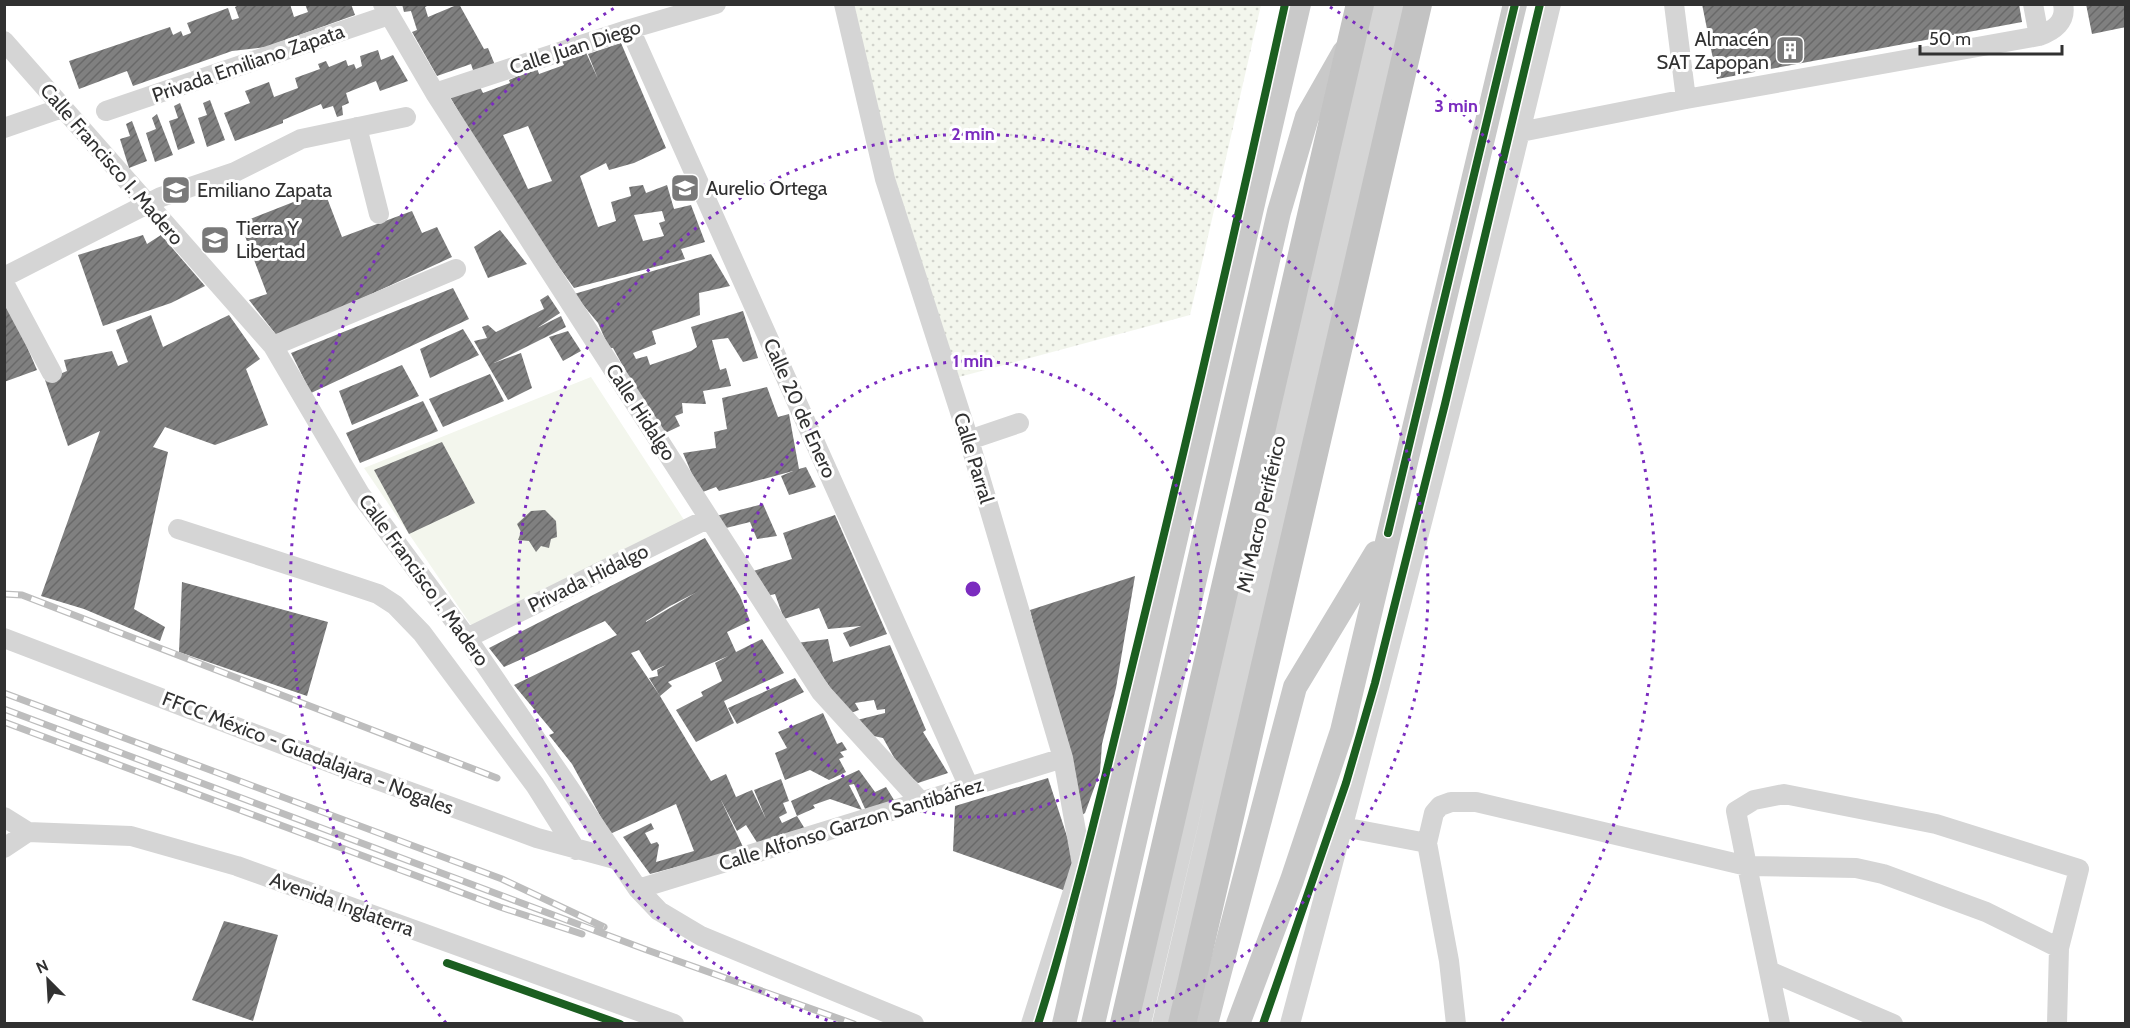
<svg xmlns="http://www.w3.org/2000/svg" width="2130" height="1028" font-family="Cabin,sans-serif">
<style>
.grass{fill:url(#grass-dots)}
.park{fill:#f3f6ed}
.building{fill:url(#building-hatch);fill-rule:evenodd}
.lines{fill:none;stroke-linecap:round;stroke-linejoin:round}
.minor{stroke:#d5d5d5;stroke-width:20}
.major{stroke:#c9c9c9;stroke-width:24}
.highway{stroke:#c3c3c3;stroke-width:28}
.rail-casing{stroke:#bdbdbd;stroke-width:7}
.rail{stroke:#fff;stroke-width:4.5;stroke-dasharray:14;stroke-linecap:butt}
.cycleway-casing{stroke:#fff;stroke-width:11}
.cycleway{stroke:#1b5e20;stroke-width:8}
.ring{fill:none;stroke:#7b2cbf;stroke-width:3;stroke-dasharray:3 6}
.labels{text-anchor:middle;stroke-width:6;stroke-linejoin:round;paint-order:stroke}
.poi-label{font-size:20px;fill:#313131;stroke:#fff;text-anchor:start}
.street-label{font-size:20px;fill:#313131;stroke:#fff}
.centre{fill:#7b2cbf;stroke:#fff;stroke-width:3}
.ring-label{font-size:18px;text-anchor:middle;font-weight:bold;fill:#7b2cbf;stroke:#fff;stroke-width:6;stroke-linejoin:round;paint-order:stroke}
</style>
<defs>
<pattern id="grass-dots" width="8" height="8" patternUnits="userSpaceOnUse" patternTransform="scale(1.5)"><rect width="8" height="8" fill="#f3f6ed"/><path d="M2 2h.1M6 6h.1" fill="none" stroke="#d1d3cc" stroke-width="1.8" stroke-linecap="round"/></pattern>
<pattern id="building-hatch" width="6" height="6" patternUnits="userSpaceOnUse" patternTransform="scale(1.5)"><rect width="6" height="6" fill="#808080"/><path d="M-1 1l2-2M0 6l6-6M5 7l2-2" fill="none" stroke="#696969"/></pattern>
</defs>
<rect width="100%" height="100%" fill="#fff"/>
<path class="grass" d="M854 5H1261L1190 315 959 377 891 173Z"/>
<path class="park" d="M591 377 686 523 473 628 364 468Z"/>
<path class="building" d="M241 4H290L294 17 308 12 305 4H351L355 15 266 47 232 51 133 86 127 71 79 89 69 61 170 27 173 35 181 31 183 36 191 33 187 23 228 8 232 20 239 18 235 7Z
M402 4H431L425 7 428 17 459 4 484 49 488 48 497 70 475 76 471 64 437 76 412 32 417 30 411 11 404 12Z
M1702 4H2019L2022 22 1717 79Z
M2086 4H2126V27L2092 34Z
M621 43 666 148 634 163 609 170 606 163 580 176 598 227 616 221 611 202 631 196 629 187 643 185 646 193 667 185 674 209 691 205 705 242 681 249 685 259 574 288 508 196 450 97 480 87 483 93 510 83 509 80 537 68 539 74 564 65 560 57 584 48 598 79 588 54ZM528 126 552 181 528 189 503 135ZM662 211 665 221 659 223 664 236 643 241 634 215Z
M378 50 381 60 393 55 408 81 380 91 376 81 346 93 349 103 342 106 343 115 337 117 333 106 323 109 321 104 283 120V123L235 141 224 113 250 103 245 91 269 82 274 97 298 88 295 78 320 69 318 64 326 61 329 67 346 60 348 66 354 64 356 69 362 66 360 56Z
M210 100 225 140 207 147 198 118 207 115 203 103Z
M180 103 195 143 178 150 169 121 178 118 174 106Z
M157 114 173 155 155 162 146 133 156 129 152 118Z
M132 121 147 161 129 168 120 139 130 136 126 124Z
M324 190 342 237 412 211 422 233 437 227 452 257 278 337 249 300 267 294 240 223Z
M500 230 527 264 488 278 474 247Z
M143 235 147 244 161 235 205 286 171 303 103 326 78 255Z
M711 254 730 286 699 293 700 315 652 331 656 344 633 353 636 359 647 356 650 365 691 351 697 347 691 327 743 311 758 358 743 362 728 338 712 340 720 370 726 368 731 386 703 391 706 404 682 403 683 413 675 416 680 426 661 435 613 348H609L598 323 574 294Z
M453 288 469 319 311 393 291 353Z
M4 293 37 370 4 382Z
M548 295 560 313 537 328 561 316 566 327 494 363 521 353 532 388 508 400 474 341 487 338 482 327 488 325 496 332 544 309 540 300Z
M151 315 163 347 229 315 260 359 246 369 268 425 215 445 165 427 153 447 168 452 134 609 165 627 160 641 84 609 41 596 100 431 68 446 45 380 67 371 64 360 112 351 118 366 128 362 116 330Z
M463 329 479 355 430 378 420 349Z
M568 331 581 351 563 361 549 337Z
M402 365 419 396 352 425 339 391Z
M490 374 504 401 443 427 429 399Z
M767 387 778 417 789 414 799 469 806 467 816 487 789 495 781 476 793 471 719 491 716 487 700 493 683 453 716 448 714 432 727 429 722 398Z
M423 401 438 431 360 463 346 433Z
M442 442 475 503 409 534 374 470Z
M763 504 777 536 757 539 750 522 722 529 716 516Z
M545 510 556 521 557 537 551 539 549 548 541 546 536 552 529 541 518 540 521 532 517 524 531 511Z
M835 515 887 634 850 647 843 633 861 626 828 629 819 608 784 619 775 594 763 597 750 572 792 559 783 533Z
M705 538 740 596 750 621 727 632 736 652 762 639 784 673 724 701 734 723 696 742 676 710 703 696 701 692 722 681 715 663 728 656 668 682 672 686 660 696 711 781 726 774 736 797 752 790 766 819 754 790 781 779 789 801 783 803 787 813 779 817 782 823 797 816 791 801 859 770 875 792 886 787 894 800 866 811 854 784 849 785 862 810 830 799 813 805 815 808 797 816 805 829 758 844 746 825 737 831 720 798 744 849 650 874 623 837 651 823 654 829 645 833 651 844 657 842 659 845 656 862 694 851 676 804 610 834 572 764 549 735 554 733 514 685 617 635 605 621 504 667 489 648ZM697 592 646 622V621L670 606ZM639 650 652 671 666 665 657 670 658 676 649 678 660 696 631 653Z
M1135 576 1116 688 1102 744 1100 772 1085 813 1082 815 1030 610Z
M182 582 328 622 307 696 179 652Z
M828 639 833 662 890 645 926 730 923 732 948 773 918 783 900 768 883 738 864 734 857 720 885 713V709L877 710 874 700 855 703 859 710 848 714 827 683 812 668 796 643Z
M795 678 804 692 737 724 728 708Z
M823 713 837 744 842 742 847 750 840 752 844 757 839 759 846 772 829 780 810 770 785 780 775 753 787 748 778 732Z
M1048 778 1076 864 1066 891 953 851 955 806Z
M224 921 278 935 253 1021 192 1000Z"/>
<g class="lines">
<path class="minor" d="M383 4 435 93 821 692 922 803
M844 4 885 179 969 440 1063 758 1089 904
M1674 4 1686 99
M2033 4 2039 36
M630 29 969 787
M4 41 273 346 360 494 467 638 638 889 659 911 701 936 914 1024
M435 93 630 29 716 4
M106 111 389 15
M357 127 379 214
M4 128 62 108
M1520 132 1686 99 2039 36C2053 31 2067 22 2063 4
M4 277 161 197 235 172 301 139 406 117
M4 283 52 373
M273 346 456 269
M969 440 1019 423
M178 529 357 587 378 594 395 605 422 633 535 785 576 850
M4 638 344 768 537 838 615 859
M467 638 709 518
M4 817 28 832 131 836 237 866 674 1024
M1343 827 1427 843
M4 848 28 832
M638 889 1063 758
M1769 971 1893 1024
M1031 1024 1081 866
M1141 1024 1381 4
M1162 1024 1400 4
M1290 1024C1381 685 1469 346 1551 4
M1456 1024 1449 961 1427 843 1434 813 1440 806 1451 802H1476L1747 866 1780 1024
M2057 1024 2059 948 1986 912 1883 874 1856 868 1747 866 1736 811 1754 800 1784 794 1936 824 2079 869 2059 948"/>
<path class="major" d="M1064 1024 1299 4
M1093 1024 1279 212 1307 117 1344 52
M1206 1024 1295 687 1376 553
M1238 1024 1292 880 1342 731 1515 4"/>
<path class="highway" d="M1124 1024 1360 4
M1182 1024 1418 4"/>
<g class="rail-casing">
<path id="rail" d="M4 594 22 595 497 778
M4 693 502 879 604 927
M4 709 647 950 854 1024
M4 722 500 907 582 934"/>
</g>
<use href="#rail" class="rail"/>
<g class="cycleway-casing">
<path id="cycleway" d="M1388 533 1515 4
M447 963 620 1024
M1038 1024C1077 899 1106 773 1137 646 1189 433 1238 219 1285 4
M1263 1024 1346 783 1375 683 1445 404 1540 4"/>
</g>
<use href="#cycleway" class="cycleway"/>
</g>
<g class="ring">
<circle cx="973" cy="589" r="228"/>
<path d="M836 1023A455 455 0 1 1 1110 1023"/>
<path d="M446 1023A683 683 0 0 1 616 7M1330 7A683 683 0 0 1 1500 1023"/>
</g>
<defs>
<g id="building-square" transform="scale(1.5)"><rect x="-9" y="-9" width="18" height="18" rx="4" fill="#797979" stroke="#fff"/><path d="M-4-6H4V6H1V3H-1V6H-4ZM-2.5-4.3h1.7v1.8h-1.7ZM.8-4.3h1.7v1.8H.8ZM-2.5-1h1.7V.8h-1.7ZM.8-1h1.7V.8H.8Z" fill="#fff"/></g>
<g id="school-square" transform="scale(1.5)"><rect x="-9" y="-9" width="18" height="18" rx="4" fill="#797979" stroke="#fff"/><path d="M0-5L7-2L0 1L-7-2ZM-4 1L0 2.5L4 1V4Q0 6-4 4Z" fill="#fff"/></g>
</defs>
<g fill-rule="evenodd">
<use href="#building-square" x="1790" y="50"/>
<use href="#school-square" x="685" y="188"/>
<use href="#school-square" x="176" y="190"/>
<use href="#school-square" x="215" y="240"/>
</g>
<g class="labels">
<g class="poi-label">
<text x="1769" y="46" text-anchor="end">Almacén<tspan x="1769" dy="23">SAT Zapopan</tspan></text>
<text x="706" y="195">Aurelio Ortega</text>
<text x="197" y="197">Emiliano Zapata</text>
<text x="236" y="235">Tierra Y<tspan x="236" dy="23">Libertad</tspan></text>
</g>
<g class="street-label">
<text transform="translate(575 47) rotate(-18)" y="7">Calle Juan Diego</text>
<text transform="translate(248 63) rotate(-19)" y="7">Privada Emiliano Zapata</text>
<text transform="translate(112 164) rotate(49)" y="7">Calle Francisco I. Madero</text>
<text transform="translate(800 408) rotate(66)" y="7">Calle 20 de Enero</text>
<text transform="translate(641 412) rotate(57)" y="7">Calle Hidalgo</text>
<text transform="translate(974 458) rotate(73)" y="7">Calle Parral</text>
<text transform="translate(1261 514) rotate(-77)" y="7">Mi Macro Periférico</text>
<text transform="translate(588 578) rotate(-26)" y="7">Privada Hidalgo</text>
<text transform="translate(424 580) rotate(54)" y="7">Calle Francisco I. Madero</text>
<text transform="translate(308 753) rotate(21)" y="7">FFCC México - Guadalajara - Nogales</text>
<text transform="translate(851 824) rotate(-17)" y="7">Calle Alfonso Garzon Santibáñez</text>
<text transform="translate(342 904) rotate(20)" y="7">Avenida Inglaterra</text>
</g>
</g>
<circle cx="973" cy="589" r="9" class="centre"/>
<g class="ring-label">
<text x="1456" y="112">3 min</text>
<text x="973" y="140">2 min</text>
<text x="973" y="367">1 min</text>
</g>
<rect width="2130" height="1028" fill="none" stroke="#313131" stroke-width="12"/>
<g transform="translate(48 980) rotate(336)" stroke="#ffffff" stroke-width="4.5" paint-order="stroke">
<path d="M0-4.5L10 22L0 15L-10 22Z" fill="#313131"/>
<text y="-9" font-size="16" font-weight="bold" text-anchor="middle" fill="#313131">N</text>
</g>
<path d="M1920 45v9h142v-9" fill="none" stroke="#313131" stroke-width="3"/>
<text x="1929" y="45" font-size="18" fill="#313131" stroke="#ffffff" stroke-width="4.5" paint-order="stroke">50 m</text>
</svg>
